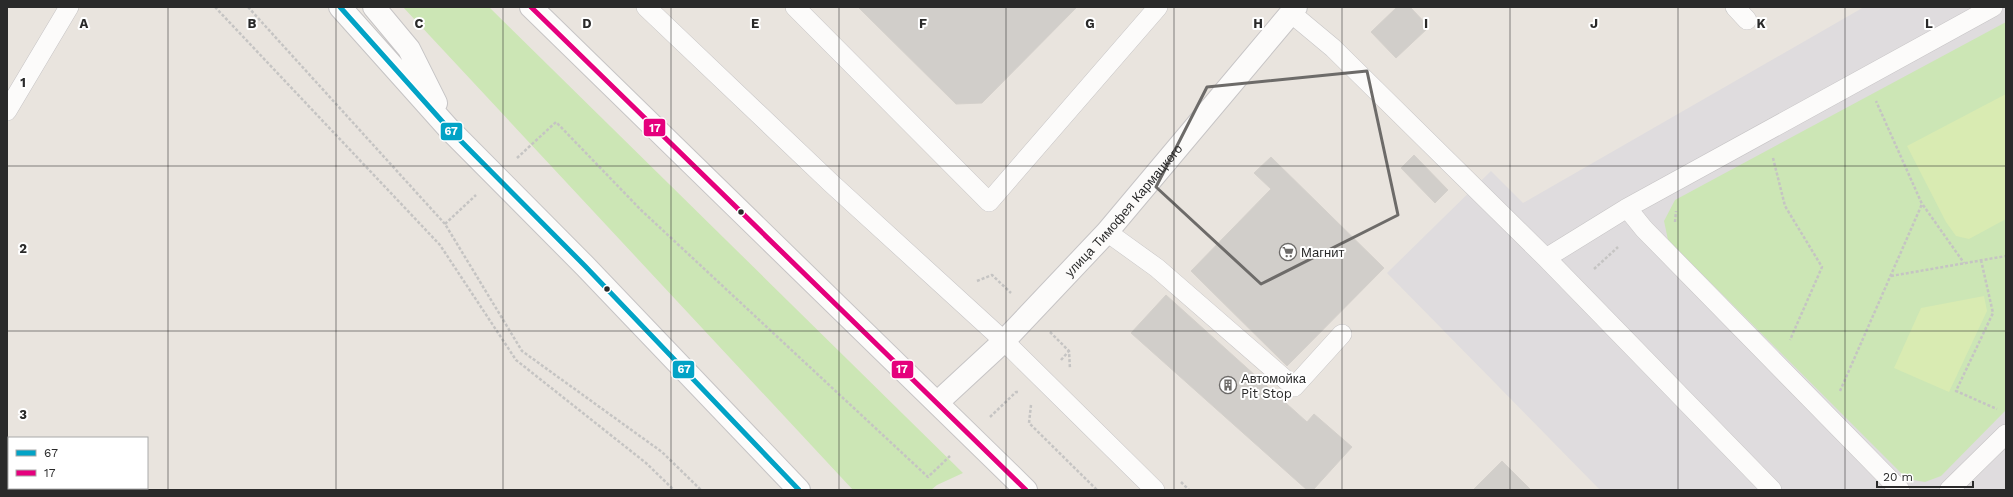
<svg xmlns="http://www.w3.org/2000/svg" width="2013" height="497" font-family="'Work Sans',sans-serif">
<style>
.industrial{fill:#dfdcde}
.green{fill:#cce6b5}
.pitch{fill:#d9ebb2}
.building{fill:#d1ceca;stroke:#d4d0cb}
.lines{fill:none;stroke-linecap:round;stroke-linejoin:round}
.service-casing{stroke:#c6c4c5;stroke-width:20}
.tertiary-casing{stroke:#c6c4c5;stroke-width:24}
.secondary-casing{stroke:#c6c4c5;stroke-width:24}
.path{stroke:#c5c4c3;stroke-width:2.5;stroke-dasharray:3 2;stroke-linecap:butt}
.service{stroke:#fcfbfa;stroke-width:19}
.tertiary{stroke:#fcfbfa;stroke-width:22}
.secondary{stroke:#fcfbfa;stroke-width:22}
.bus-1-casing{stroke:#fff;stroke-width:8}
.bus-2-casing{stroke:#fff;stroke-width:8}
.bus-1{stroke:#02a3c6;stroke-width:5}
.bus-2{stroke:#e5007d;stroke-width:5}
.marked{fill:none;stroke:#6d6b69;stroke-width:3;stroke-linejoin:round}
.grid{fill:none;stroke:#2a2a2a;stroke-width:1;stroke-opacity:0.55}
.bus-dot{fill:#2a2a2a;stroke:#fff;stroke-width:1.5}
.labels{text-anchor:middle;stroke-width:4;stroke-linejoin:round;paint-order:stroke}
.street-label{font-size:13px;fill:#2a2a2a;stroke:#fff}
.poi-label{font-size:13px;fill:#2a2a2a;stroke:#fff;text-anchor:start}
.grid-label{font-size:13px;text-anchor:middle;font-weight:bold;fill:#2a2a2a;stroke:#fff;stroke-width:4;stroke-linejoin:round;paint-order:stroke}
.line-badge{stroke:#fff;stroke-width:1.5}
.badge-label{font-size:11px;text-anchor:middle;font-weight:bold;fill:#fff}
</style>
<rect width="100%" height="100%" fill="#e9e4de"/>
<path class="industrial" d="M1864 7H2006V490H1600L1387 273 1491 171 1523 203Z"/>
<path class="green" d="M403 7H489L963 473 937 485 931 490H853Z
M2006 22V410L1941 476 1925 482 1907 479 1668 240 1664 221 1675 200Z"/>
<path class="pitch" d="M2006 94V219L1969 239 1956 236 1946 222 1907 146Z
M1984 296 1987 311 1949 392 1894 368 1921 308Z"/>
<path class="building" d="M858 7H1077L982 103 956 104Z
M1397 7H1410L1429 27 1396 58 1371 32Z
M1414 155 1448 190 1435 203 1401 168Z
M1271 157 1384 268 1287 366 1191 271 1271 189 1254 173Z
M1166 295 1307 422 1314 414 1352 447 1313 490H1307L1131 333Z
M1502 461 1531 490H1473Z"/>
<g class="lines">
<g class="service-casing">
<path id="service" d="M646 7 831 183 1004 341 1155 490
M795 7 989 202 1158 7
M1735 7 1747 20
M1291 13 1333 48 1546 258 1772 490
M7 111 69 7
M1627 208 1644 229 1900 490
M1107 232 1157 268 1294 387 1342 334
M1546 258 1627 208 1993 7
M1949 490 2006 434"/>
</g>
<g class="tertiary-casing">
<g id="tertiary">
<path id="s1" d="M938 402 1004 341 1107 232 1296 7"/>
</g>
</g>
<g class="secondary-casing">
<path id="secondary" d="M340 7 449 129 585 266 799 490
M374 7 409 49 436 103
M531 7 1026 490"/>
</g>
<path class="path" d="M215 7 440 245 516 360 646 463 674 490
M248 7 445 224 522 351 662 452 701 490
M517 158 556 122 641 210 928 477 950 456
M1773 158 1785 206 1822 267 1790 340
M1923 205 1964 263
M1675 222 1676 211
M445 224 476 195
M1981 260 1993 313 1956 391 1997 409
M1594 269 1618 247
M1891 276 2006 256
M977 281 992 275 1011 293
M1050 332 1069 351 1070 369
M1061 360 1069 351
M1840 391 1922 204 1876 101
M1031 405 1029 423 1097 490
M990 417 1016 392H1018
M1181 482 1189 490"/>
<use href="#service" class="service"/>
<use href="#tertiary" class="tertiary"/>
<use href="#secondary" class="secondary"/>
<g class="bus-1-casing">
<path id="bus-1" d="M340 7 449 129 585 266 799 490"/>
</g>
<g class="bus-2-casing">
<path id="bus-2" d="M531 7 1026 490"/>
</g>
<use href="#bus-1" class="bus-1"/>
<use href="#bus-2" class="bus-2"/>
</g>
<path class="marked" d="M1367 71 1398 215 1261 284 1156 187 1207 87Z"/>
<path class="grid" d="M168 7V490M336 7V490M503 7V490M671 7V490M839 7V490M1006 7V490M1174 7V490M1342 7V490M1510 7V490M1678 7V490M1845 7V490M7 166H2006M7 331H2006"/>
<defs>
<g id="supermarket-ring" transform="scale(0.9)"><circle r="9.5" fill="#fff" stroke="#6d6b69" stroke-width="1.5"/><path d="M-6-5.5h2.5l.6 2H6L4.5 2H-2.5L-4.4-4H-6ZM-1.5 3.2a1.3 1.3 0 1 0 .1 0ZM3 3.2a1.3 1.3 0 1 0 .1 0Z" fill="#6d6b69"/></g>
<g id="building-ring" transform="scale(0.9)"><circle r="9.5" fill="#fff" stroke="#6d6b69" stroke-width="1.5"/><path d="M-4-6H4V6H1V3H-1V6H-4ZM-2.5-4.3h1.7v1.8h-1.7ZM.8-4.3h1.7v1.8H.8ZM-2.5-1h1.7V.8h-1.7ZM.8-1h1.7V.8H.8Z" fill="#6d6b69"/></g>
</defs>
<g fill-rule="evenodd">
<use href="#supermarket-ring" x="1288" y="252"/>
<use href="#building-ring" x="1228" y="385"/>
</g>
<g class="bus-dot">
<circle cx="741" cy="212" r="3.5"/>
<circle cx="607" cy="289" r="3.5"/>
</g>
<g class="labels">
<g class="street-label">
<text dy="5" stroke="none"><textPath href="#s1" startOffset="267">улица Тимофея Кармацкого</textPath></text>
</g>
<g class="poi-label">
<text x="1301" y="257">Магнит</text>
<text x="1241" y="383">Автомойка<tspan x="1241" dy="15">Pit Stop</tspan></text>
</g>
</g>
<g class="grid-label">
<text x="84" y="28">A</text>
<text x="252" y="28">B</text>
<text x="419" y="28">C</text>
<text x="587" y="28">D</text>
<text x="755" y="28">E</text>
<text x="923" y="28">F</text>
<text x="1090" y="28">G</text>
<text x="1258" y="28">H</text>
<text x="1426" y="28">I</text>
<text x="1594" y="28">J</text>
<text x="1761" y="28">K</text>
<text x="1929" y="28">L</text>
<text x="23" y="87">1</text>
<text x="23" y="253">2</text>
<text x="23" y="419">3</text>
</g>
<g class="line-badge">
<rect x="643" y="118" width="23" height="19" rx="4" fill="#e5007d"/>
<rect x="440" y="122" width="23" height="19" rx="4" fill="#02a3c6"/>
<rect x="891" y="360" width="23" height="19" rx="4" fill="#e5007d"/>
<rect x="672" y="360" width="23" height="19" rx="4" fill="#02a3c6"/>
</g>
<g class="badge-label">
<text x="655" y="132">17</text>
<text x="451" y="135">67</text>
<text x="902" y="373">17</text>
<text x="684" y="373">67</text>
</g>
<rect width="2013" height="497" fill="none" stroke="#2a2a2a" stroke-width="16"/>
<rect x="8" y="437" width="140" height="52" fill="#ffffff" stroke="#aaaaaa"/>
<rect x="16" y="450" width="20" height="6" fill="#02a3c6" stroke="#aaaaaa"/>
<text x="44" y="457" font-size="12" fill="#2a2a2a">67</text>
<rect x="16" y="470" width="20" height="6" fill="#e5007d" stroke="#aaaaaa"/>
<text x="44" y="477" font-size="12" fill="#2a2a2a">17</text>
<path d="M1877 481v6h96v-6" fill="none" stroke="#2a2a2a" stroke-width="2"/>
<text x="1883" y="481" font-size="12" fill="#2a2a2a" stroke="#ffffff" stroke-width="3" paint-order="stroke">20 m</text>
</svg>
